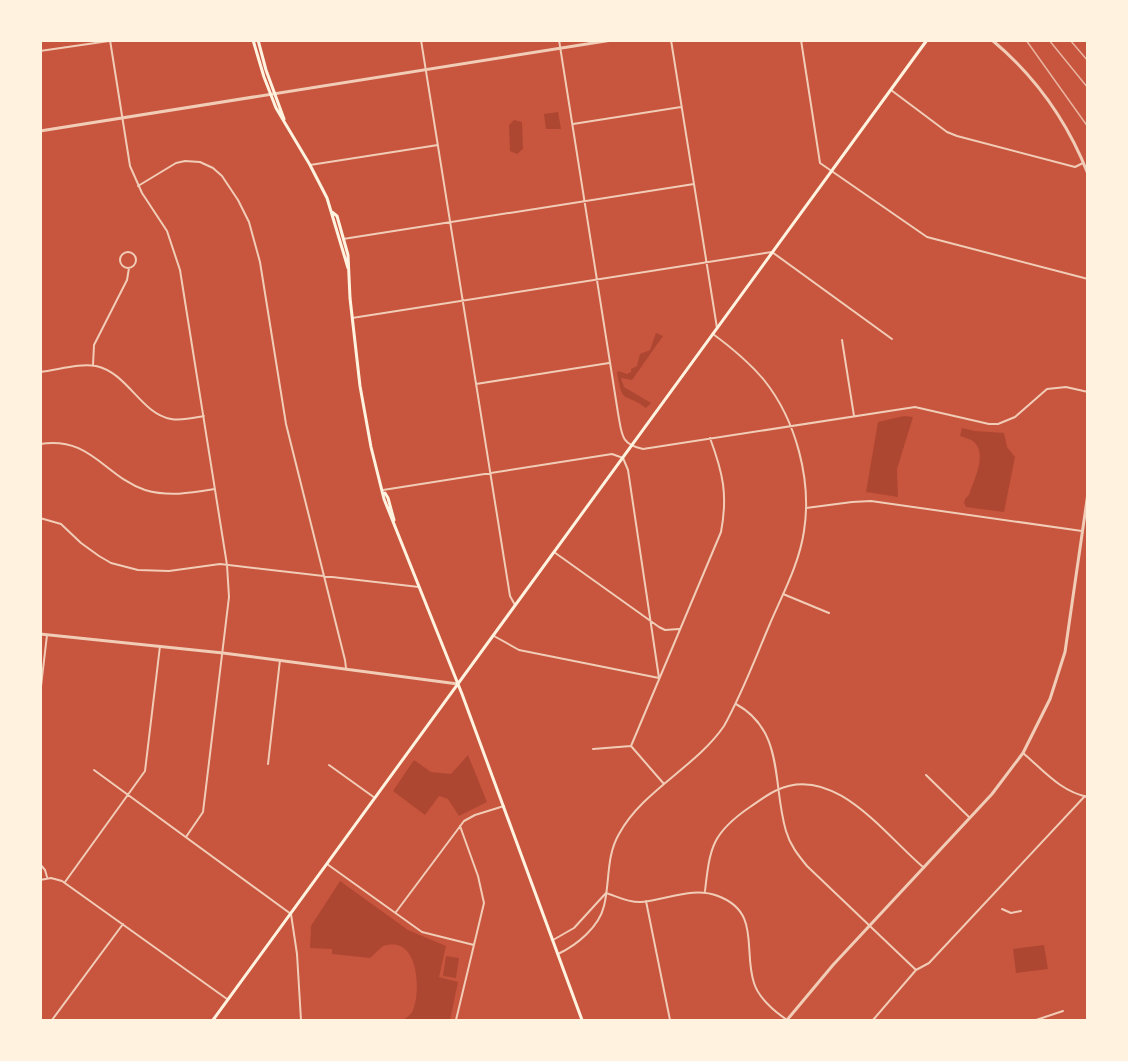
<svg xmlns="http://www.w3.org/2000/svg" width="1128" height="1061" font-family="'Titillium Web',sans-serif">
<style>
.green{fill:#ae4732}
.lines{fill:none;stroke-linecap:round;stroke-linejoin:round}
.minor{stroke:#f1ccb7;stroke-width:2}
.tertiary{stroke:#f1ccb7;stroke-width:3}
.secondary{stroke:#fff3e0;stroke-width:3}
.rail{stroke:#e9b49f;stroke-width:1.5}
</style>
<rect width="100%" height="100%" fill="#c8553d"/>
<path class="green" d="M558 112 561 129H546L544 114Z
M514 120 522 122 523 149 517 154 510 151 509 125Z
M656 333 663 336 632 380 621 378 624 387 651 403 646 408C624 391 623 407 617 373L618 371 627 374 631 372V369L637 366 640 354 650 350Z
M904 416 913 417 897 469 898 497 866 492 878 422Z
M962 428 975 431 1004 433 1007 447 1015 457 1004 512 966 507 964 503 965 499 969 495C973 481 988 455 974 442 971 439 965 438 960 436Z
M468 755 487 802 459 816 448 799 439 796 425 815 393 791 414 760 431 772 451 774Z
M340 881 408 930 446 946 439 977 458 982 450 1020H403C407 1017 412 1014 413 1010 420 993 419 950 397 945 393 944 387 945 383 946L370 958 332 954V949L310 948 311 926Z
M1044 945 1048 969 1016 973 1013 949Z
M446 956 459 958 456 978 443 976Z"/>
<g class="lines">
<path class="minor" d="M110 40 130 166 142 193 167 231 180 270 227 565 229 597 203 812 186 837
M421 40 510 596 515 605
M559 40 618 413C622 434 620 444 643 449L915 407 989 424H998L1015 417 1047 389 1066 387 1088 392
M671 40 717 328
M801 40 820 163 927 237 1088 279
M40 51 109 41
M891 90 947 132 957 136 1075 167 1083 163
M573 124 681 107
M310 165 438 145
M138 186 176 163 185 161 200 162 213 168 222 176 238 200 249 222 260 262 286 424 345 660 346 668
M343 239 694 184
M120 260a8 8 0 1 1 16 0a8 8 0 1 1-16 0Z
M352 318 772 252 892 339
M842 340 854 416
M93 365 94 345 127 280 129 268
M40 372C58 370 79 363 96 366 128 373 140 413 171 419 182 421 193 418 204 416
M476 384 609 363
M40 444C91 436 104 476 145 490 169 497 191 493 215 489
M383 490 612 454 623 458 628 470 659 678 519 650 494 636
M806 508 852 502 871 501 1082 531
M40 518 61 524 81 543 99 556 111 563 138 570 169 571 220 564 419 587
M554 552 659 627 665 630 679 629
M783 594 829 613
M40 695 47 635
M736 704C785 731 772 784 786 831 790 845 798 855 807 866L916 970
M631 746 721 532C728 495 723 473 710 438
M593 749 631 746 664 784
M1023 753C1043 770 1061 792 1088 797
M268 764 280 660
M329 765 375 798
M94 770 291 914 297 954 301 1020
M926 775 969 817
M40 864 45 870 47 877
M327 864 422 932 474 945
M40 880 51 878 62 881 227 999
M65 882 145 771 160 646
M705 891C710 847 712 833 750 807 759 801 768 794 777 790 834 763 885 835 923 867
M606 893C616 896 629 903 641 902 667 900 693 886 718 896 761 912 743 950 754 983 759 999 774 1011 787 1020
M646 901 670 1020
M1002 909 1011 913 1021 911
M396 912 464 821 475 815 504 806
M553 940 574 928 606 893
M558 954C577 945 599 927 604 906 610 882 606 856 619 834 643 790 696 767 724 726 742 694 755 659 769 626 782 595 799 565 804 531 812 480 796 420 764 380 749 362 732 348 713 334
M52 1020 123 924
M456 1020 484 903 478 876 460 826
M873 1020 916 970 929 963 1085 796
M1036 1020 1063 1011"/>
<path class="tertiary" d="M992 40C1035 76 1068 123 1088 174
M40 131 612 40
M40 634 223 653 458 684
M787 1020 833 965 992 794 1023 753 1050 699 1065 652 1088 493"/>
<path class="secondary" d="M253 40 264 77 276 108 310 165 327 198 348 268
M258 40 266 70 284 119
M332 212 337 216 348 255 350 298 360 386 371 447 384 499 462 694 582 1020
M385 493 388 498 394 520
M213 1020 927 40"/>
<path class="rail" d="M1026 40 1088 127
M1049 40 1088 88
M1070 40 1088 61"/>
</g>
<rect width="1128" height="1061" fill="none" stroke="#fff3e0" stroke-width="84"/>
</svg>
